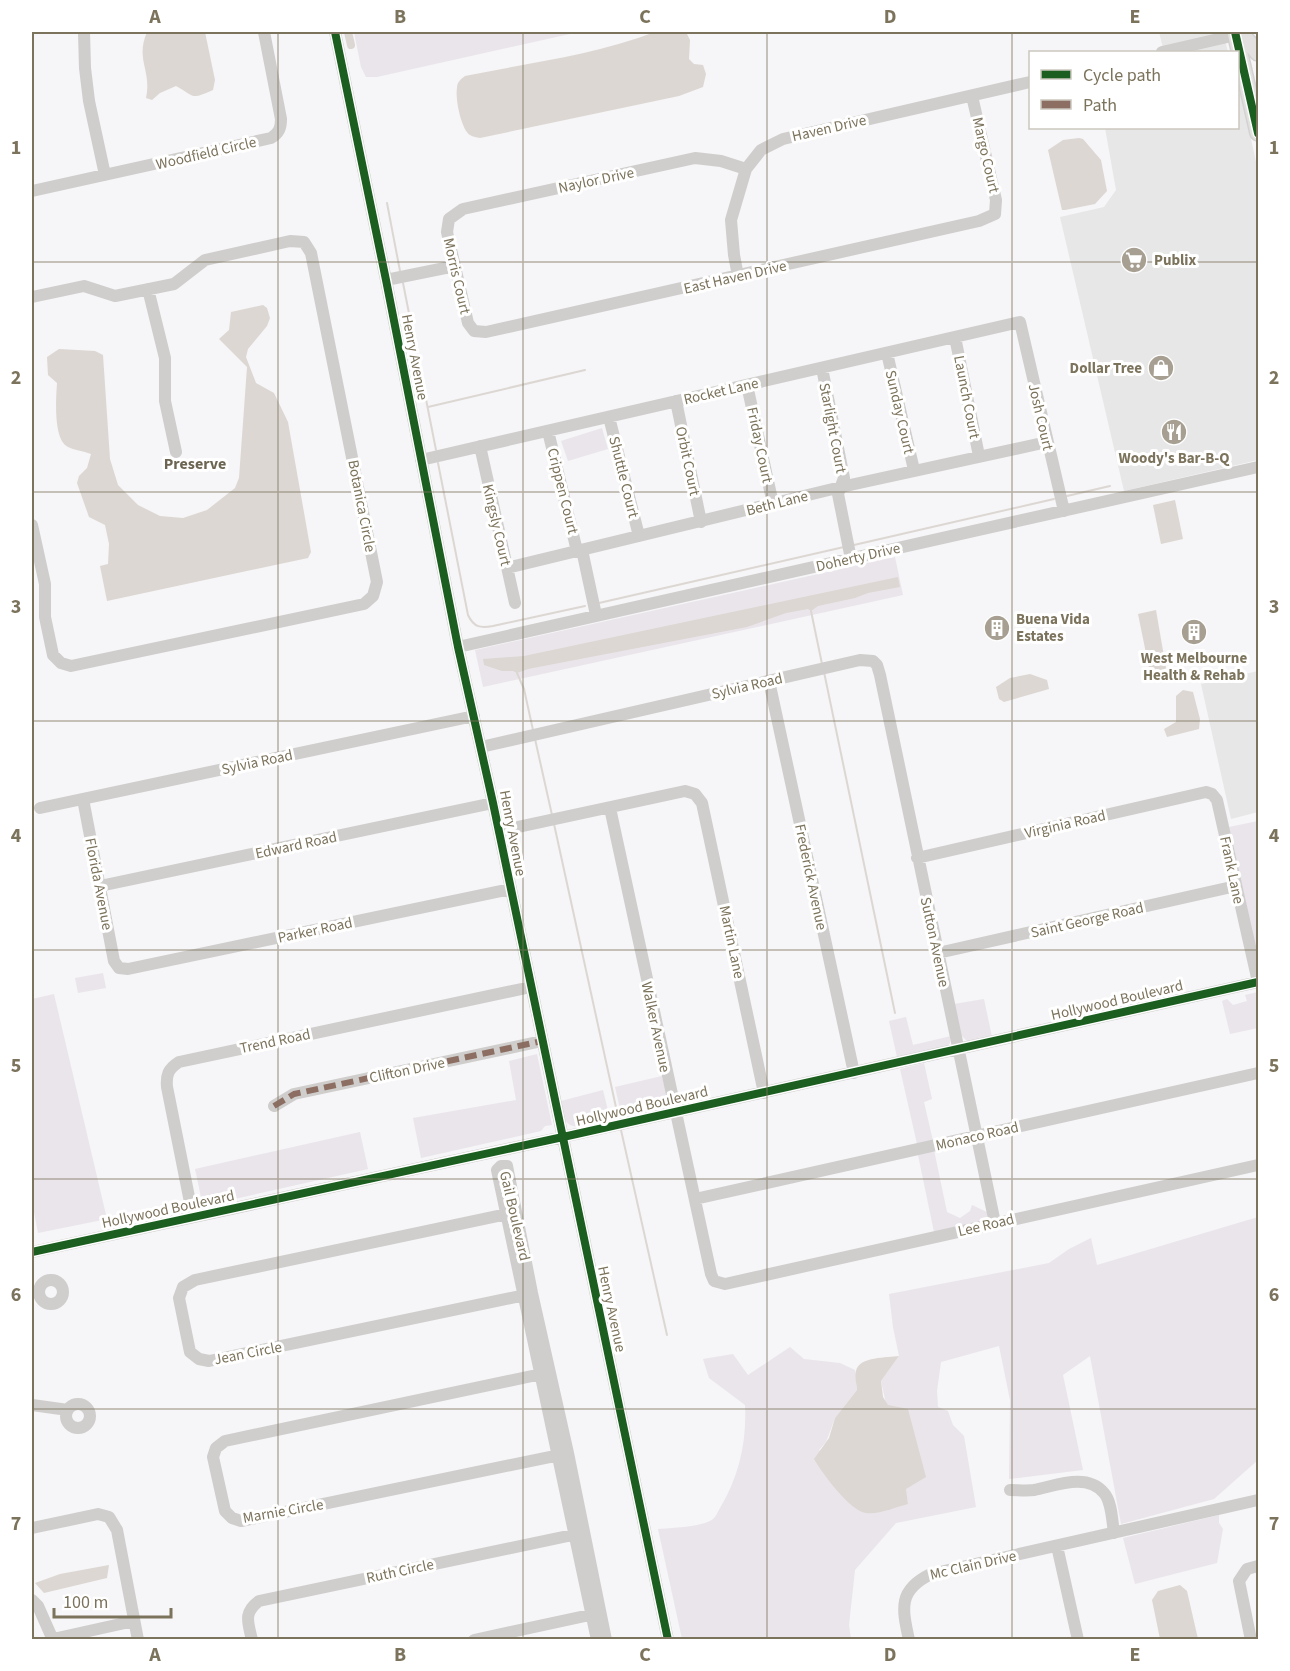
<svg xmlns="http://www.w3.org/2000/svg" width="1290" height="1671" font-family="'Source Sans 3',sans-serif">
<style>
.built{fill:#e8e7e7}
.green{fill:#eae5eb}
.water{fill:#dcd7d2}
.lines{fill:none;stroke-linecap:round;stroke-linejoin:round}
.stream{stroke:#dcd7d2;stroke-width:2}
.canal{stroke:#dcd7d2;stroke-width:8}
.major-casing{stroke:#d4d3d2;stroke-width:18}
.minor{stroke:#cfcecc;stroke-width:12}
.major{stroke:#e2e1e0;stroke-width:15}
.quiet{stroke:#8d6e63;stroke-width:6;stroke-dasharray:12 6;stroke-linecap:butt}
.cycleway-casing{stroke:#fff;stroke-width:11}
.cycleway{stroke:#1b5e20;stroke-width:8}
.grid{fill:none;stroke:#7c735c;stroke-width:1.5;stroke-opacity:0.55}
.labels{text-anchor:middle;stroke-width:6;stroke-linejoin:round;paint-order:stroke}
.street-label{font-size:15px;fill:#7c735c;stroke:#fff}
.poi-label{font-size:15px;font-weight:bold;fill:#7c735c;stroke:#fff;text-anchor:start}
.neighbourhood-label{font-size:16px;font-weight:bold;fill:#6c6552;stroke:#fff}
.neatline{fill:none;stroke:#7c735c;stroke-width:2}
.grid-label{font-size:20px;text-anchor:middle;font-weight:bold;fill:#7c735c}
</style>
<rect width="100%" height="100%" fill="#f6f5f7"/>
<path class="built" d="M1159 32H1223L1228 52H1164Z
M1241 93 1258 171V460L1124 491 1060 217 1104 207 1116 190 1105 128H1238V94Z
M1258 671V812L1231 819 1201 684Z"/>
<path class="green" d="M354 32H579L377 77H366L361 67Z
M602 428 608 449 568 461 561 441Z
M895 557 903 595 483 687 475 650Z
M1258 821V957L1229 827Z
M103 973 106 988 78 993 75 978Z
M1258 992V1028L1230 1034 1222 1001 1227 999 1233 1005 1247 1001 1245 995Z
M54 994 107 1219 38 1233 32 1202V999Z
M984 999 992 1037 967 1041 961 1035 954 1004Z
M906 1017 913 1045 951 1036 950 1043 948 1046 897 1057 889 1021Z
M537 1054 552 1125 545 1126 541 1131 421 1158 413 1118 516 1100 509 1061Z
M924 1063 932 1099 924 1102 933 1141 917 1144 900 1069Z
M662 1076 668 1099 667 1104 663 1107 622 1118 615 1087Z
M603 1090 610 1119C599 1122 573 1134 565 1120 563 1114 562 1106 561 1101Z
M360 1132 368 1169 212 1204 202 1202 195 1169Z
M934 1150 947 1212 960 1218 970 1211 972 1205 989 1213 986 1219 978 1223 934 1232 918 1155Z
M1258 1217V1460L1214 1499 1121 1524 1090 1356 1063 1375 1083 1470 1009 1479 1010 1400 999 1346 941 1362 937 1391 938 1407 948 1411 953 1425 964 1436 976 1507 896 1523 855 1570 849 1625 851 1639H682L658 1529C670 1528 704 1527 713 1519 716 1517 718 1511 720 1508 739 1477 747 1441 745 1405L709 1378 703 1359 733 1354 748 1375 790 1347 804 1359 840 1363 855 1370 857 1390 835 1418 826 1442 819 1450 908 1503 881 1381 899 1356 893 1327 889 1294 1049 1263 1069 1249 1091 1238 1097 1265Z
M1219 1515V1523L1223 1529 1217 1563 1135 1584 1123 1538Z"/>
<path class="water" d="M147 32H205L215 80 213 90C190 100 196 97 176 86L160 93 152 100 146 98C152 70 135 60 147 32Z
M655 32H686L690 40 689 59 694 64 703 65 706 74 703 87 679 96 480 138C477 137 473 137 470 135 461 129 455 98 457 88 457 82 461 79 465 76 528 63 595 55 655 32Z
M1079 138 1083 139 1101 160 1107 191 1095 204 1065 210H1062L1048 150 1063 140Z
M263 305 267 308 270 318 267 326 248 349 246 357 256 383 274 393 288 422 311 552 308 558 107 601 100 566 108 564 109 544 105 525 89 517 77 483 79 476 87 468 91 454C83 451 74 450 68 447 53 440 56 398 57 383L48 375 47 357 59 349 95 351 103 355 110 459 118 485 138 505 160 516 183 518 207 510 235 488 239 478 247 367 219 339 229 330 231 312Z
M1175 500 1183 539 1161 544 1153 505Z
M898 577 900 587 868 593 855 598 818 606 811 611 808 609 786 613 747 627 528 669 517 673 513 671H502L484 665 483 659 524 656Z
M1156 610 1166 668 1164 670 1150 673 1138 614Z
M1030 674 1047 680 1049 689 1004 702 999 699 996 687 1010 678Z
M1183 690 1193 692 1200 719 1199 729 1167 737 1164 729 1176 722V696Z
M899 1356 881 1381 883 1397 888 1405 908 1409 926 1477 906 1489 908 1504C896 1507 878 1515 866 1513 850 1511 822 1473 814 1459L829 1438 835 1418 857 1390C857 1385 854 1376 856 1371 859 1356 888 1358 899 1356Z
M109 1565 107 1578 44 1593 35 1583 60 1574Z
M1180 1585 1187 1591 1198 1639H1160L1152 1600 1158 1591Z"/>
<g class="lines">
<path class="stream" d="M387 203 400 271
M403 283 436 450
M428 407 585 370
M438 463 468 615C474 628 481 628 493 626L585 606
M1067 496 1110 486
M854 545 1054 499
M599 603 844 547
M811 611 822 664
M824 672 895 1013
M517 673 524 689 533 730
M535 739 552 815
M554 824 619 1121
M621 1130 667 1335"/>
<path class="canal" d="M348 32 351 45"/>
<g class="major-casing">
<path id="major" d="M1235 32 1258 133
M1236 35 1245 38 1258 53"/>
</g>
<path class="minor" d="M84 32 85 68 89 101 105 175
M335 32 386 280 458 647 493 803 668 1640
M1162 52 1236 35
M746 169 721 161 695 158 463 209 449 219 447 232 468 323 474 331 486 332 979 221 995 214 996 200 972 96
M32 191 271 138C279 133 281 128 281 119L264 32
M738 276 734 255 731 220 746 169 761 150 783 139 1030 82
M386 280 455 266
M148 289 165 358V401L176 452
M32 297 84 286 115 296 174 284 205 260 290 241 304 242 311 253 377 582 373 596 364 604 71 666 61 663 53 655 45 617V584L32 525
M955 337 979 456
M887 353 914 470
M822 368 844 478 838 494 851 559
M747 385 773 504
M676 401 701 522
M609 417 639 536
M548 431 577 551
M480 446 515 603
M421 460 1020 322 1064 511
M582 550 596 615
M507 568 841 487 1047 442
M458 647 1258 467
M769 681 854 1073
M481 747 860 660 873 661 877 665 880 675 995 1223
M83 799 114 961 119 968 128 969 510 889
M40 808 474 716
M610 808 711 1274 714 1281 725 1284 1258 1165
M499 831 685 791 695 794 702 803 764 1093
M917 858 1206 792 1212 794 1217 800 1258 982
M100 886 493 803
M938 953 1236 886
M274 1106 294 1094 542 1041
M695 1199 1258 1073
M512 1213 195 1280 183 1287 179 1298 190 1352 199 1359 209 1361 530 1294
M193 1217 167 1087C166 1075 168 1069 179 1062L531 987
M32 1252 563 1137 1258 982
M39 1292a12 12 0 1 1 24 0a12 12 0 1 1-24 0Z
M546 1373 225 1441 216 1448 213 1457 225 1511 232 1518 241 1521 564 1454
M66 1416a12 12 0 1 1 24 0a12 12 0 1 1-24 0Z
M32 1405 68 1410
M1010 1490C1018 1490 1026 1491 1034 1490 1055 1486 1087 1472 1104 1493 1112 1502 1112 1521 1114 1533
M32 1528 98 1514 109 1517 117 1530 138 1640
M1057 1546 1078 1640
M32 1600 38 1606 53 1640
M53 1639 134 1621
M252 1640C248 1622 243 1613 259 1601L582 1533
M474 1640 599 1613
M597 1640 497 1170 501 1166H507L532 1293 568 1453 606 1640
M909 1640C902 1608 898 1590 931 1574L1258 1500
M1251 1640 1239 1581 1247 1569 1258 1566"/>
<use href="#major" class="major"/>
<path class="quiet" d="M274 1106 294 1094 542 1041"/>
<g class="cycleway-casing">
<path id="cycleway" d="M335 32 386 280 458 647 493 803 668 1640
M1235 32 1258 133
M32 1252 563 1137 1258 982"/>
</g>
<use href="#cycleway" class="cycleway"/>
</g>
<path class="grid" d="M278 32V1640M523 32V1640M767 32V1640M1012 32V1640M32 262H1258M32 492H1258M32 721H1258M32 950H1258M32 1179H1258M32 1409H1258"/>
<defs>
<g id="supermarket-disc" transform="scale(1.35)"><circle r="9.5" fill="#a7a092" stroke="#fff"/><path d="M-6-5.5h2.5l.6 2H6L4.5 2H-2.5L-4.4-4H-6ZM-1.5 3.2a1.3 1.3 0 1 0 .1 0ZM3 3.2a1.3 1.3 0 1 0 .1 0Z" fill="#fff"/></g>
<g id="shop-disc" transform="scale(1.35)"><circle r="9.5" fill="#a7a092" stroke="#fff"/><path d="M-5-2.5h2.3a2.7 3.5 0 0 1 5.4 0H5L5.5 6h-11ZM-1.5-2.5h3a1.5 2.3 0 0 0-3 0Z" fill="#fff"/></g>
<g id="restaurant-disc" transform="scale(1.35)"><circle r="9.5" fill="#a7a092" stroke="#fff"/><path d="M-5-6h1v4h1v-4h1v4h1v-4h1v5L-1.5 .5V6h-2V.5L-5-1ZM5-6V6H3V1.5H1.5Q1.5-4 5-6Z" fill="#fff"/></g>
<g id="building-disc" transform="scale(1.35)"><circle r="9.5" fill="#a7a092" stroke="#fff"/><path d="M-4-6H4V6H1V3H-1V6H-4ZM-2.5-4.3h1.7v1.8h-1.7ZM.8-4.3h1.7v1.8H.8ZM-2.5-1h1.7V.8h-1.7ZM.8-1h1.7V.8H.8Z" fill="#fff"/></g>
</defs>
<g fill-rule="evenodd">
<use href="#supermarket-disc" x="1134" y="260"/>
<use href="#shop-disc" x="1161" y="368"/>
<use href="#restaurant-disc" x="1174" y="432"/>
<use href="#building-disc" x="997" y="628"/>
<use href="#building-disc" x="1194" y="632"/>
</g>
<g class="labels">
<g class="street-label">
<text transform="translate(829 128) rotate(-13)" y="5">Haven Drive</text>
<text transform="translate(206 153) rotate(-13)" y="5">Woodfield Circle</text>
<text transform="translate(986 155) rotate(77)" y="5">Margo Court</text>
<text transform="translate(596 180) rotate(-12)" y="5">Naylor Drive</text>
<text transform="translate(457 276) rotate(77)" y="5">Morris Court</text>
<text transform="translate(735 277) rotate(-13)" y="5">East Haven Drive</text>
<text transform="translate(415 357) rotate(79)" y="5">Henry Avenue</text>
<text transform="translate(721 391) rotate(-13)" y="5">Rocket Lane</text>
<text transform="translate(967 397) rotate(79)" y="5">Launch Court</text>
<text transform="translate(900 412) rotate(77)" y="5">Sunday Court</text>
<text transform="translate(1041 417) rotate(77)" y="5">Josh Court</text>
<text transform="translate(833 428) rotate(79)" y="5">Starlight Court</text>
<text transform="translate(760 445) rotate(78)" y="5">Friday Court</text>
<text transform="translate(688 461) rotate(78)" y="5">Orbit Court</text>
<text transform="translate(624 477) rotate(76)" y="5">Shuttle Court</text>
<text transform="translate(563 491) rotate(76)" y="5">Crippen Court</text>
<text transform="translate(777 503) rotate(-14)" y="5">Beth Lane</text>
<text transform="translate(362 506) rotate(79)" y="5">Botanica Circle</text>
<text transform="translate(497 525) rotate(77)" y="5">Kingsly Court</text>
<text transform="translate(858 557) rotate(-13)" y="5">Doherty Drive</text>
<text transform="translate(747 686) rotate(-13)" y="5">Sylvia Road</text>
<text transform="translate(257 762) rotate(-12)" y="5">Sylvia Road</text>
<text transform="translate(1065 824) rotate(-13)" y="5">Virginia Road</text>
<text transform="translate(513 833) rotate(79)" y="5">Henry Avenue</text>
<text transform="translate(296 845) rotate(-12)" y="5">Edward Road</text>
<text transform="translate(1232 870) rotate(78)" y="5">Frank Lane</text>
<text transform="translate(811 877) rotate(78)" y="5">Frederick Avenue</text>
<text transform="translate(99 884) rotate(79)" y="5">Florida Avenue</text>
<text transform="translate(1087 920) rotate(-13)" y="5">Saint George Road</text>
<text transform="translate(315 930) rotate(-12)" y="5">Parker Road</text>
<text transform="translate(732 942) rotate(78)" y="5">Martin Lane</text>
<text transform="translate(935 942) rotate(78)" y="5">Sutton Avenue</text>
<text transform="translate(1117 1000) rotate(-13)" y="5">Hollywood Boulevard</text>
<text transform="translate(656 1027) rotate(78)" y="5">Walker Avenue</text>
<text transform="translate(275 1041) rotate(-12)" y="5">Trend Road</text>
<text transform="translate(407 1070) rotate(-12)" y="5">Clifton Drive</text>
<text transform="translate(642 1106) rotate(-13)" y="5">Hollywood Boulevard</text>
<text transform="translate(977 1136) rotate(-13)" y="5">Monaco Road</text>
<text transform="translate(168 1209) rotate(-12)" y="5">Hollywood Boulevard</text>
<text transform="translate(515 1216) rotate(77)" y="5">Gail Boulevard</text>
<text transform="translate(986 1225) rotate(-13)" y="5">Lee Road</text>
<text transform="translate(612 1309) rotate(78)" y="5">Henry Avenue</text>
<text transform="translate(248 1353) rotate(-11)" y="5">Jean Circle</text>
<text transform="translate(283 1511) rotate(-10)" y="5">Marnie Circle</text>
<text transform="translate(973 1565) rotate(-13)" y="5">Mc Clain Drive</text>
<text transform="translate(400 1571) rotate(-12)" y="5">Ruth Circle</text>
</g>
<g class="poi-label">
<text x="1154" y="265">Publix</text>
<text x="1142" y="373" text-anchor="end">Dollar Tree</text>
<text x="1174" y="463" text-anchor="middle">Woody's Bar-B-Q</text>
<text x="1016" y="624">Buena Vida<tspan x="1016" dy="17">Estates</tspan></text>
<text x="1194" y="663" text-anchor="middle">West Melbourne<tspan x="1194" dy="17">Health &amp; Rehab</tspan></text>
</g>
<g class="neighbourhood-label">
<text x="195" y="469">Preserve</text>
</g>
</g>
<rect width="1290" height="1671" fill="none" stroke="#ffffff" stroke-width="66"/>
<rect x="1029" y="51" width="210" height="78" fill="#ffffff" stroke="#cbc7be" stroke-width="1.5"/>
<rect x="1041" y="70" width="30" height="9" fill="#1b5e20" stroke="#cbc7be" stroke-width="1.5"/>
<text x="1083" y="81" font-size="18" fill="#7c735c">Cycle path</text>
<rect x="1041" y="100" width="30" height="9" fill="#8d6e63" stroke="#cbc7be" stroke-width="1.5"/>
<text x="1083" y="111" font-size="18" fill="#7c735c">Path</text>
<path d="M54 1608v9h117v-9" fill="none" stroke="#7c735c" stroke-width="3"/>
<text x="63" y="1608" font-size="18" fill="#7c735c" stroke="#ffffff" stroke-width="4.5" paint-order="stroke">100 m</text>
<rect x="33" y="33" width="1224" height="1605" class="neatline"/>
<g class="grid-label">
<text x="155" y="23">A</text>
<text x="400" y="23">B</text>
<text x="645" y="23">C</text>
<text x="890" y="23">D</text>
<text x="1135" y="23">E</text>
<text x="16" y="154">1</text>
<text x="1274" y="154">1</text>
<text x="16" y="384">2</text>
<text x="1274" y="384">2</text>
<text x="16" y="613">3</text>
<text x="1274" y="613">3</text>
<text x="16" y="842">4</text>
<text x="1274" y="842">4</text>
<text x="16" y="1072">5</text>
<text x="1274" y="1072">5</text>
<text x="16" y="1301">6</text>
<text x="1274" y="1301">6</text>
<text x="16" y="1530">7</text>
<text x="1274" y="1530">7</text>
<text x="155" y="1661">A</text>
<text x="400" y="1661">B</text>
<text x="645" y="1661">C</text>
<text x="890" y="1661">D</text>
<text x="1135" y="1661">E</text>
</g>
</svg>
